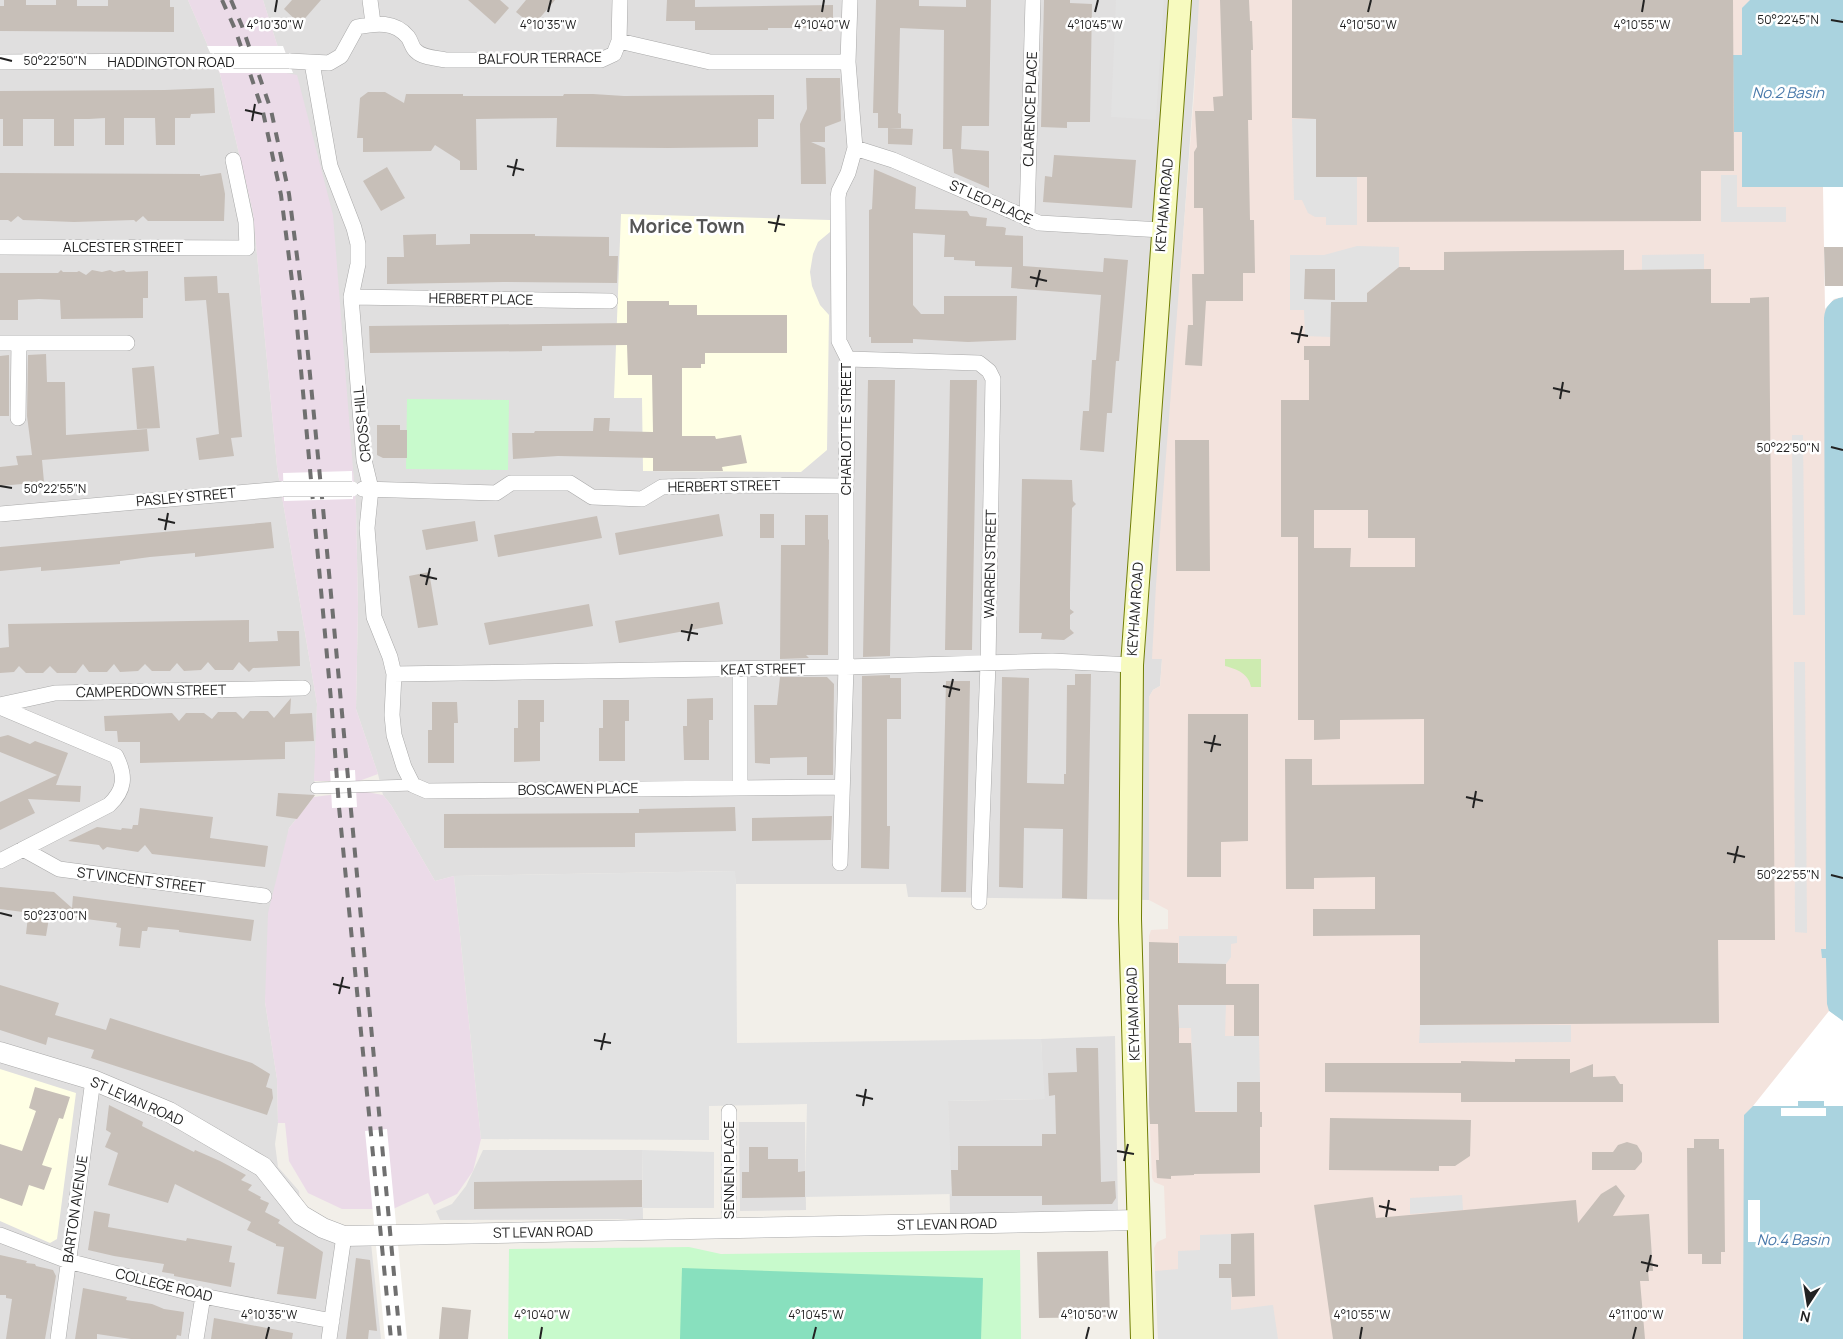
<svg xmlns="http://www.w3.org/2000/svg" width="1843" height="1339" font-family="Manrope,sans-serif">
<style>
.residential{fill:#e0dfdf}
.industrial{fill:#ebdbe8}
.education{fill:#ffffe5}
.military{fill:#f3e3dd}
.grass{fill:#cdebb0}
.park{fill:#c8facc}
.pitch{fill:#88e0be}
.parking{fill:#e2e2e2;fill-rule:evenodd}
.water{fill:#aad3df}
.pier{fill:#fff}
.building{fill:#c7bfb8;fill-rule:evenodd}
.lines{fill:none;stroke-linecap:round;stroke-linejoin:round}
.pedestrian-casing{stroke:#a9a9a9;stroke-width:12}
.minor-casing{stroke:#a9a9a9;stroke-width:16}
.tertiary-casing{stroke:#a9a9a9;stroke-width:21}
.secondary-casing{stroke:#707d05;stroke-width:24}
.pedestrian{stroke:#fff;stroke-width:11}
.minor{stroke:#fff;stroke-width:15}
.tertiary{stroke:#fff;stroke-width:20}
.secondary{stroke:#f7fabf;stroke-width:22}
.rail{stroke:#707070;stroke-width:4;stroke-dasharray:10 10;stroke-linecap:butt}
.minor-bridge-casing{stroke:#a9a9a9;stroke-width:16;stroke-linecap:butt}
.minor-bridge{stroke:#fff;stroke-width:15}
.ticks{fill:none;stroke:#222;stroke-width:2}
.labels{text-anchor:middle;stroke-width:5;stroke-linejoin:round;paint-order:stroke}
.street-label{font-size:14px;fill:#222;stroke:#fff}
.water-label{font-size:15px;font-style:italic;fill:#4a7aab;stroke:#fff}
.district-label{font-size:19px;font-weight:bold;fill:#555;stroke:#fff}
.ticks-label{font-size:12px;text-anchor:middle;fill:#222;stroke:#fff;stroke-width:5;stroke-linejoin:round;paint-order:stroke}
</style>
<rect width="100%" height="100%" fill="#f2efe9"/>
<path class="residential" d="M0 0H188L220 74 253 212 277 467 317 704 314 797 289 828 265 1002 277 1079 278 1123 275 1144 278 1167 299 1191 302 1219 371 1243 381 1339H0Z
M263 0H1200L1153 659H1162L1160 686 1153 690 1149 697V900L908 897 906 884H736L734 871 454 876 435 881 391 805 383 795 378 774 356 709 358 607 356 507 353 471 286 73Z
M1115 1036 1118 1211 950 1215 948 1101 1044 1099 1041 1039Z
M739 1122H805L806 1210 740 1211Z
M483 1150H642L643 1219 440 1220 436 1211 452 1204 466 1186Z"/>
<path class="industrial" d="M188 0H263L286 73 297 75 333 215 356 507 358 607 356 709 378 774 359 781H314L317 704 277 467 253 212 220 74Z
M361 791 383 795 391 805 435 881 454 876 481 1139 473 1171 457 1194 434 1205 428 1193 393 1209H342L308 1193 289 1161 285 1123H278L277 1079 265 1002 268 913 289 828 314 797Z"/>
<path class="education" d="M621 214 830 220V232L818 242 813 254 810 272 812 286 820 305 829 315 827 450 801 472 643 471 642 398H614Z
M0 1069 76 1093 57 1239 50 1243 0 1221Z"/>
<path class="military" d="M1199 0H1843V1339H1158L1154 1248 1157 1242 1166 1238 1164 1186 1154 1182 1152 1178 1149 1104V936L1151 930 1168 929V910L1149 900V697L1153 690 1160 686 1162 659H1152L1156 585 1194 95Z"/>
<path class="grass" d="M1225 659H1261V687H1251C1249 674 1237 669 1225 666Z"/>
<path class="park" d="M407 399 509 400 508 470 406 469Z
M689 1247 721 1254 1020 1250 1021 1339H508L509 1249Z"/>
<path class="pitch" d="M682 1268 983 1278 981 1339H680Z"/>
<path class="parking" d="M1116 0H1164L1156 120 1111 117Z
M1292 119H1316V177H1357V225H1326V217H1315L1308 213 1302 200H1294Z
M1721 175H1737V207H1786V222H1721Z
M1357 246 1399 247V267L1367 293V302H1360V321L1331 337 1305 336 1304 310H1290V255H1324ZM1305 269 1335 270 1334 299H1305Z
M1704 254V269L1642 270V255Z
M1792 435H1803L1805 615H1793Z
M1794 662H1805L1807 933 1795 932Z
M735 871 736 884 737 1043 1041 1039 1045 1099 948 1101 952 1194 805 1197 807 1104 709 1106V1140L481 1139 454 876Z
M1179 936H1237V943L1231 944V957L1226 964H1204V1005H1226L1225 1036H1259L1260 1082H1237V1112L1194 1111 1191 1028H1179Z
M1420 1025H1571V1042L1419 1043Z
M642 1150 714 1152V1208H643Z
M1462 1195 1463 1210 1410 1214V1198Z
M1231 1234V1264H1219V1278H1231V1310L1273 1305 1278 1339H1158L1155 1271 1178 1269V1251L1200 1250V1235Z"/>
<path class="water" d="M1750 0H1843V187H1742V132H1734L1733 55H1742V8Z
M1843 297V1021H1842L1829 1011 1827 1004 1826 958H1822L1821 949H1826L1824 318C1825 306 1831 299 1843 297Z
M1798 1101H1824L1825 1106H1843V1339H1743L1744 1115 1753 1106H1798Z"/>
<path class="pier" d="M207 46H283L293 73H220Z
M1823 187H1843V297L1834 299 1825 309Z
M352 471 353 499 284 501 283 473Z
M355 770 357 807 332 808 330 771Z
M1829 1011 1843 1021V1106H1824V1101H1798V1106H1753Z
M1781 1108H1826V1116H1781Z
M387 1129 407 1339H385L365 1131Z
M1748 1200H1760V1242H1748Z"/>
<path class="building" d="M4 0H26V5H56V0H77V6H108V0H170V7H174V32L0 31V6H4Z
M292 0H321L300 24 284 9Z
M468 0H500L509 8 495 24Z
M526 0H555L533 26 516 12Z
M667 0H695V7L833 5V31H817V28H768V30H695V21H666Z
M876 0H919V6L966 7V0H991L989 126H962L961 149 989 151V188L954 173 952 149H943L944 30 900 28 898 113 901 114V128H878V113H873Z
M1044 0H1070V3L1092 4 1090 122H1067V128L1041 127Z
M1220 0H1249L1250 21H1252L1253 50H1251L1252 120H1248L1250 220H1254L1255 273H1243V301H1206L1202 366 1185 365 1188 325H1193L1192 274H1204L1203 208H1194V152L1197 147 1195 111H1214L1213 97 1223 96Z
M1292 0H1733L1734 171H1701V221L1367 222V177H1316V119L1292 118Z
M806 78H840L841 121 825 127V142H811L825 148 826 184H801L800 124 807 109Z
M214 88 215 113 191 114 190 118H175V145H156L155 118H124V145H105V118L89 119H74V146H54V119H23V146H3V119H0V91L165 90Z
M368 92H385L404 103 406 94H463V96H563L564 94H593L624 96 774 95V119H758V147L668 148 556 147 557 118 476 119 477 170H460V161L435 145 431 151 363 152V138H357L360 98Z
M888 128 913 129 912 145 888 144Z
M1054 155 1136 160 1132 208 1043 202 1045 176 1052 177Z
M387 167 405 198 381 211 363 181Z
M874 169 916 187 915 209 967 211 970 216 987 218 986 226 1003 227 1006 228 1005 235 1023 236V266L1103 272 1104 258 1128 260 1119 361H1116L1112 413H1107L1104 452 1080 450 1083 411H1089L1092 360H1096L1101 295 1011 288 1012 267 975 266V261L954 260V257H944L945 235 913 233V305L921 314H944V296H1017L1016 340 968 342 913 339V343H871V337H869V210L872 209Z
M0 173 200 174V176L221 173 225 194 224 221H148L143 216 136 222 134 220 74 222 23 220 18 216 11 222 8 220H0Z
M436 234V245L470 244V234H535V236L609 237V256H618L617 283 503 282 387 284V257H404L403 235Z
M1824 247H1843V286H1825Z
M1624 250V270L1711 269V303H1750V298L1769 297 1775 940H1718L1719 1023 1420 1025V935L1313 936V909H1375V877L1314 878V889H1286L1285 759H1312V785L1424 784V719L1340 720V739L1314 740V720H1298V537H1281V400H1309V360H1304V346H1330L1331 302H1367V293L1399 267H1410V270H1444V252ZM1314 510H1368V538H1415V567H1350L1351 548H1314Z
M1305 269H1335V300L1304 299Z
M61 270 63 272H77L79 271 86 275 92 270 102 272 110 270 114 272 124 270 126 272 148 271V298H143V318L61 319 60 300 39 299 18 300V320H0V273H58Z
M217 276 218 293H229L242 437 231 438 234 456 199 460 196 438 219 434 206 300 185 301 184 277Z
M627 301H669V305H697V315H787V353H705V364H701V368H682V436H715L716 439 741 435 747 463 722 467 723 471H653V458L558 456 513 459 512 433H534L535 431H593L594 418H610L609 431 653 432 652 375H628L627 345 542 346V351L370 353 369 326 627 323Z
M46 354 47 382H65L66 435 147 429 149 451 42 460 44 482 0 486V467L18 465 16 456 32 455 27 416 28 355Z
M9 355V416H0V356Z
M154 366 160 428 137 429 132 368Z
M868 380H895L890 656 863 657Z
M950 380H977L972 650H945Z
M377 425H400V430H407V458H383L377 455Z
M1175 440H1209L1210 571H1176Z
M1022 479 1072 480 1073 501 1076 504 1072 508 1070 593V609L1074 612 1070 615V629L1074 633 1064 640 1041 639 1042 633H1019Z
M719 514 723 536 619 555 615 533Z
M760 514H774V538H760Z
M805 515H828V540L829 539 828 655H806L809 658 780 659 781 545H805Z
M597 516 602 538 498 557 494 535Z
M475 521 478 541 426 550 422 530Z
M271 522 274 548 195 557V553L150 557 120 561V564L67 569 41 571V567L0 571V547Z
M429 572 438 625 418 628 409 576Z
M719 602 723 624 619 643 615 621Z
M589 604 593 626 489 645 484 623Z
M249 620V642L278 641 277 631H299L300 666 253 668 249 672 239 662 233 670H215L208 662 201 670 184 671 177 663 170 671H152L145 664 138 671 120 672 114 664 107 672H89L83 664 76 673H57L50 666 43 673H26L19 666 14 672 0 673V648L9 647 8 624Z
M1075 674H1091L1087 899 1062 898 1063 829 1024 828 1023 888 999 887 1002 677 1029 678 1027 783 1064 784V774H1066L1067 685H1075Z
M890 675V678H901V719H887V826H890L889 869 861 868 862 676Z
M780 677H827L834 684 833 775H807V757L770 758V764L755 763 754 705H777Z
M946 681H970L966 892H941Z
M291 698 290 714 312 713 314 741 285 742V759L140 763V742H118L117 731H105L104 716 172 713 179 721 186 713H204L212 719 218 712H236L243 719 250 711H268L274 718Z
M713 698V720H709V760H684L683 726H687V699Z
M518 700H544V722H540V761L514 762V728H518Z
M603 700H629V721H625V761H599V728H603Z
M432 702H457L458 723H454V763H428V730H432Z
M1188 714H1248V841L1221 842V877H1187Z
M8 735 30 744 35 741 68 753 56 785 81 786 80 802 28 799 35 813 0 830V802L57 775 0 752V737Z
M278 793 315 795 297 819 276 816Z
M735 807 736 831 635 833V847L444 848V814L639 813V809Z
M140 808 213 817 210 838 268 846 265 867 152 854 145 845 138 852 107 847 103 850 99 845 68 841 97 827 121 830 122 828 132 829 133 825H138Z
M832 816 831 840 752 841V818Z
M0 887 54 892 72 908 73 896 254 920 251 941 179 932V930L148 927 147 931H142L140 948 119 946 121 928 116 927 117 923 55 915 54 919 49 918 46 936 26 934 28 916 23 915V912L0 909Z
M1149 942 1178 943V963L1226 964V984H1259V1036H1234V1005H1178L1179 1028V1043H1191L1195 1112H1237V1082H1260V1112H1262V1127H1260V1173L1194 1174V1175L1171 1176V1179L1157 1178 1156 1160H1159L1158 1124H1150L1149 1104Z
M0 985 59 1003 55 1015 106 1030 110 1018 252 1063 270 1074 266 1087 272 1089 273 1098 267 1115 91 1058 94 1050 48 1037 46 1045 0 1030Z
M1076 1048H1098L1101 1182 1115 1181 1116 1198 1112 1204 1042 1205V1196H952L951 1170H958V1146H1042V1134H1056L1055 1095 1049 1096 1048 1073 1077 1072Z
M1515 1059H1570V1073L1593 1064V1077L1615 1076 1620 1084H1623V1102H1461V1093L1325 1092V1063H1461V1061L1515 1062Z
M35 1087 70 1097 63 1119 59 1118 42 1165 52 1168 44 1190 29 1185 22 1206 0 1198V1144L22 1151 36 1111 29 1108Z
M109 1105 143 1122 142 1126 194 1152 195 1150 220 1161 246 1175 241 1180 252 1185 248 1190 261 1197 260 1199 269 1203 265 1212 280 1220 278 1223 323 1252 316 1299 277 1294 284 1247 276 1246V1244L247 1230 251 1222 175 1184 168 1203 108 1185 118 1153 105 1147 111 1133 106 1130Z
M1330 1118 1471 1120 1470 1156 1455 1166H1439V1171L1329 1170Z
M1694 1139H1719V1149H1724L1725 1252H1721V1264H1702V1254H1688L1687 1148H1694Z
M1627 1142 1637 1145 1642 1153V1162L1635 1170H1592V1152H1613L1618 1145Z
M749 1147H768V1159H798V1172L805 1171V1197L742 1198V1172H749Z
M642 1180V1207L474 1209V1182Z
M1616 1185 1625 1196 1613 1216 1649 1214 1653 1271H1648L1649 1281H1640L1645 1339H1333L1314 1205 1373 1197 1376 1218 1576 1200 1578 1223 1601 1194Z
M94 1211 110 1214 108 1227 186 1241 187 1238 232 1246 229 1262 235 1263 231 1287 174 1276V1274L162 1272 164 1264 114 1256 88 1250Z
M1254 1233 1255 1296 1232 1297 1231 1278H1219V1264H1231V1234Z
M1108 1251 1110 1317 1039 1318 1037 1252Z
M0 1255 27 1261 26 1263 35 1264 36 1266 53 1270 56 1276 45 1339H6L12 1299 6 1298V1295H0Z
M356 1258 370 1260 377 1331 369 1330 368 1339H346Z
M83 1288 127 1297 126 1300 152 1304 164 1309 184 1312 181 1336 177 1335 176 1339H131L97 1334V1339H75Z
M442 1307 471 1310 468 1339H439Z
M214 1318 293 1333 292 1339H211Z"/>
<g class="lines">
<g class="pedestrian-casing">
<path id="pedestrian" d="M316 788 413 785"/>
</g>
<g class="minor-casing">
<path id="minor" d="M370 0 373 23
M619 41 620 0
M289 61 329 63 341 56 357 27C376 23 395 21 408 37 411 41 412 48 416 51 423 58 437 58 446 60H601L614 54 619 41 710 62H848
M0 62 214 61
M312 63 330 166 354 228 358 244V264L351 297 364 460 371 489 367 528 374 617 390 657 394 674 392 715 394 735 404 767 413 785 427 791 842 787
M855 148 893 160 1039 223 1162 230
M1027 219 1033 0
M0 247 247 248 246 222 233 160
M351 297 610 301
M0 343H127
M848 359 979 363 989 371 993 379 988 664 979 902
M18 418 19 343
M363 489 496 493 511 483H570L592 497 642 499 662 487 745 485 846 486
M0 514 283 489
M740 669V788
M394 674 846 667 1052 661 1132 665
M0 705 55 693 303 688
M0 707 116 756C126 776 125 790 109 805L0 861
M23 849 59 869 264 896
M840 863 846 667V486L848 359 839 341 838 197 839 191 848 173 855 148 848 62 850 0
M729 1112V1229
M0 1235 68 1261 203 1296 332 1321
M58 1339 93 1080
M196 1339 203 1296
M329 1339 344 1236"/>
</g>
<g class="tertiary-casing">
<path id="tertiary" d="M0 1052 93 1080 169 1112 263 1167 301 1215 323 1228 344 1236 1139 1220"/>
</g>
<g class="secondary-casing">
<path id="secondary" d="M1142 1339 1130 919 1132 665 1180 0"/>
</g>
<use href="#pedestrian" class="pedestrian"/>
<use href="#minor" class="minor"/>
<use href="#tertiary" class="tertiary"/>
<use href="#secondary" class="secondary"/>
<path class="rail" d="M222 0 235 29 263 112 281 195 295 304 332 711 339 807 391 1339
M231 0 242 26 271 110 289 194 303 303 323 508 400 1339"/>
<g class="minor-bridge-casing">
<path id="minor-bridge" d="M214 61H289
M283 489H352"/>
</g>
<use href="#minor-bridge" class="minor-bridge"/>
</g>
<path class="ticks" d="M275 12 277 0M548 12 551 0M822 12 824 0M1095 12 1098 0M1368 12 1371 0M1642 12 1644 0M1831 20 1843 22M0 58 12 61M245 110 262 114M252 121 255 104M507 166 524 170M513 176 517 159M768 222 785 225M775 232 779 215M1030 277 1047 281M1036 287 1040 270M1291 333 1308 336M1298 343 1302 326M1553 388 1570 392M1560 399 1563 382M1831 447 1843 450M0 486 12 488M158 519 175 523M165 530 168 513M420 575 437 579M426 585 430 568M681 631 698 634M688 641 692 624M943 686 960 690M949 697 953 679M1204 742 1221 745M1211 752 1215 735M1466 797 1483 801M1473 808 1476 791M1727 853 1745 857M1734 863 1738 846M1831 875 1843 878M0 913 12 916M333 984 350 988M339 994 343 977M594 1040 611 1043M601 1050 605 1033M856 1095 873 1099M863 1106 866 1089M1117 1151 1134 1154M1124 1161 1128 1144M1379 1206 1396 1210M1386 1217 1389 1200M1641 1262 1658 1266M1647 1272 1651 1255M266 1339 269 1327M540 1339 542 1327M813 1339 816 1327M1086 1339 1089 1327M1360 1339 1362 1327M1633 1339 1636 1327"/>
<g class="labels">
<g class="street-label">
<text transform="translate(540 58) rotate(-1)" y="5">BALFOUR TERRACE</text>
<text x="171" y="67">HADDINGTON ROAD</text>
<text transform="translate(1030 109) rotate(-88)" y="5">CLARENCE PLACE</text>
<text transform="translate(991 202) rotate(24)" y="5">ST LEO PLACE</text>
<text transform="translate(1164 205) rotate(-85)" y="5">KEYHAM ROAD</text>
<text x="123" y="252">ALCESTER STREET</text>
<text transform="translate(481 299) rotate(1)" y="5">HERBERT PLACE</text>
<text transform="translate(362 424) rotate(-96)" y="5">CROSS HILL</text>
<text transform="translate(846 429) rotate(-90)" y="5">CHARLOTTE STREET</text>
<text transform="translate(724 486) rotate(-1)" y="5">HERBERT STREET</text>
<text transform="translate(186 497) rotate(-5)" y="5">PASLEY STREET</text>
<text transform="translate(990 564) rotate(-89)" y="5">WARREN STREET</text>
<text transform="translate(1135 609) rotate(-86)" y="5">KEYHAM ROAD</text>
<text transform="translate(763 669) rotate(-1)" y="5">KEAT STREET</text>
<text transform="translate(151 691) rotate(-1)" y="5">CAMPERDOWN STREET</text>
<text transform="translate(578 789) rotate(-1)" y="5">BOSCAWEN PLACE</text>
<text transform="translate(141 880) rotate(7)" y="5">ST VINCENT STREET</text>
<text transform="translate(1133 1014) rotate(-92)" y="5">KEYHAM ROAD</text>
<text transform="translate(137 1101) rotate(24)" y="5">ST LEVAN ROAD</text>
<text transform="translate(729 1170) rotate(-90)" y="5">SENNEN PLACE</text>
<text transform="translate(75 1209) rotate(-82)" y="5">BARTON AVENUE</text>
<text transform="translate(947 1224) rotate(-1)" y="5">ST LEVAN ROAD</text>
<text transform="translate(543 1232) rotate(-1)" y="5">ST LEVAN ROAD</text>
<text transform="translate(164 1285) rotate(14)" y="5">COLLEGE ROAD</text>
</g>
<g class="water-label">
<text x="1788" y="98">No.2 Basin</text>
<text x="1793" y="1245">No.4 Basin</text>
</g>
<g class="district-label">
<text x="687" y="233">Morice Town</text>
</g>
</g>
<g class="ticks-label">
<text x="1788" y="24">50°22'45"N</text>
<text x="275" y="29">4°10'30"W</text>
<text x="548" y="29">4°10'35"W</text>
<text x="822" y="29">4°10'40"W</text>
<text x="1095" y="29">4°10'45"W</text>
<text x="1368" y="29">4°10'50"W</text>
<text x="1642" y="29">4°10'55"W</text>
<text x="55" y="65">50°22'50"N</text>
<text x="1788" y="452">50°22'50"N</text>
<text x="55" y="493">50°22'55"N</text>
<text x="1788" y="879">50°22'55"N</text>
<text x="55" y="920">50°23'00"N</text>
<text x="269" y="1319">4°10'35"W</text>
<text x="542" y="1319">4°10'40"W</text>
<text x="816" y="1319">4°10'45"W</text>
<text x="1089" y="1319">4°10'50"W</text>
<text x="1362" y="1319">4°10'55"W</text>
<text x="1636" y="1319">4°11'00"W</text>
</g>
<g transform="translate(1808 1304) rotate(192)" stroke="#ffffff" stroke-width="4" paint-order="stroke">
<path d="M0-4L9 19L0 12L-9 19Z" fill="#222222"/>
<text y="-8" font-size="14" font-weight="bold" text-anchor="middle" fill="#222222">N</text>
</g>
</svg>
